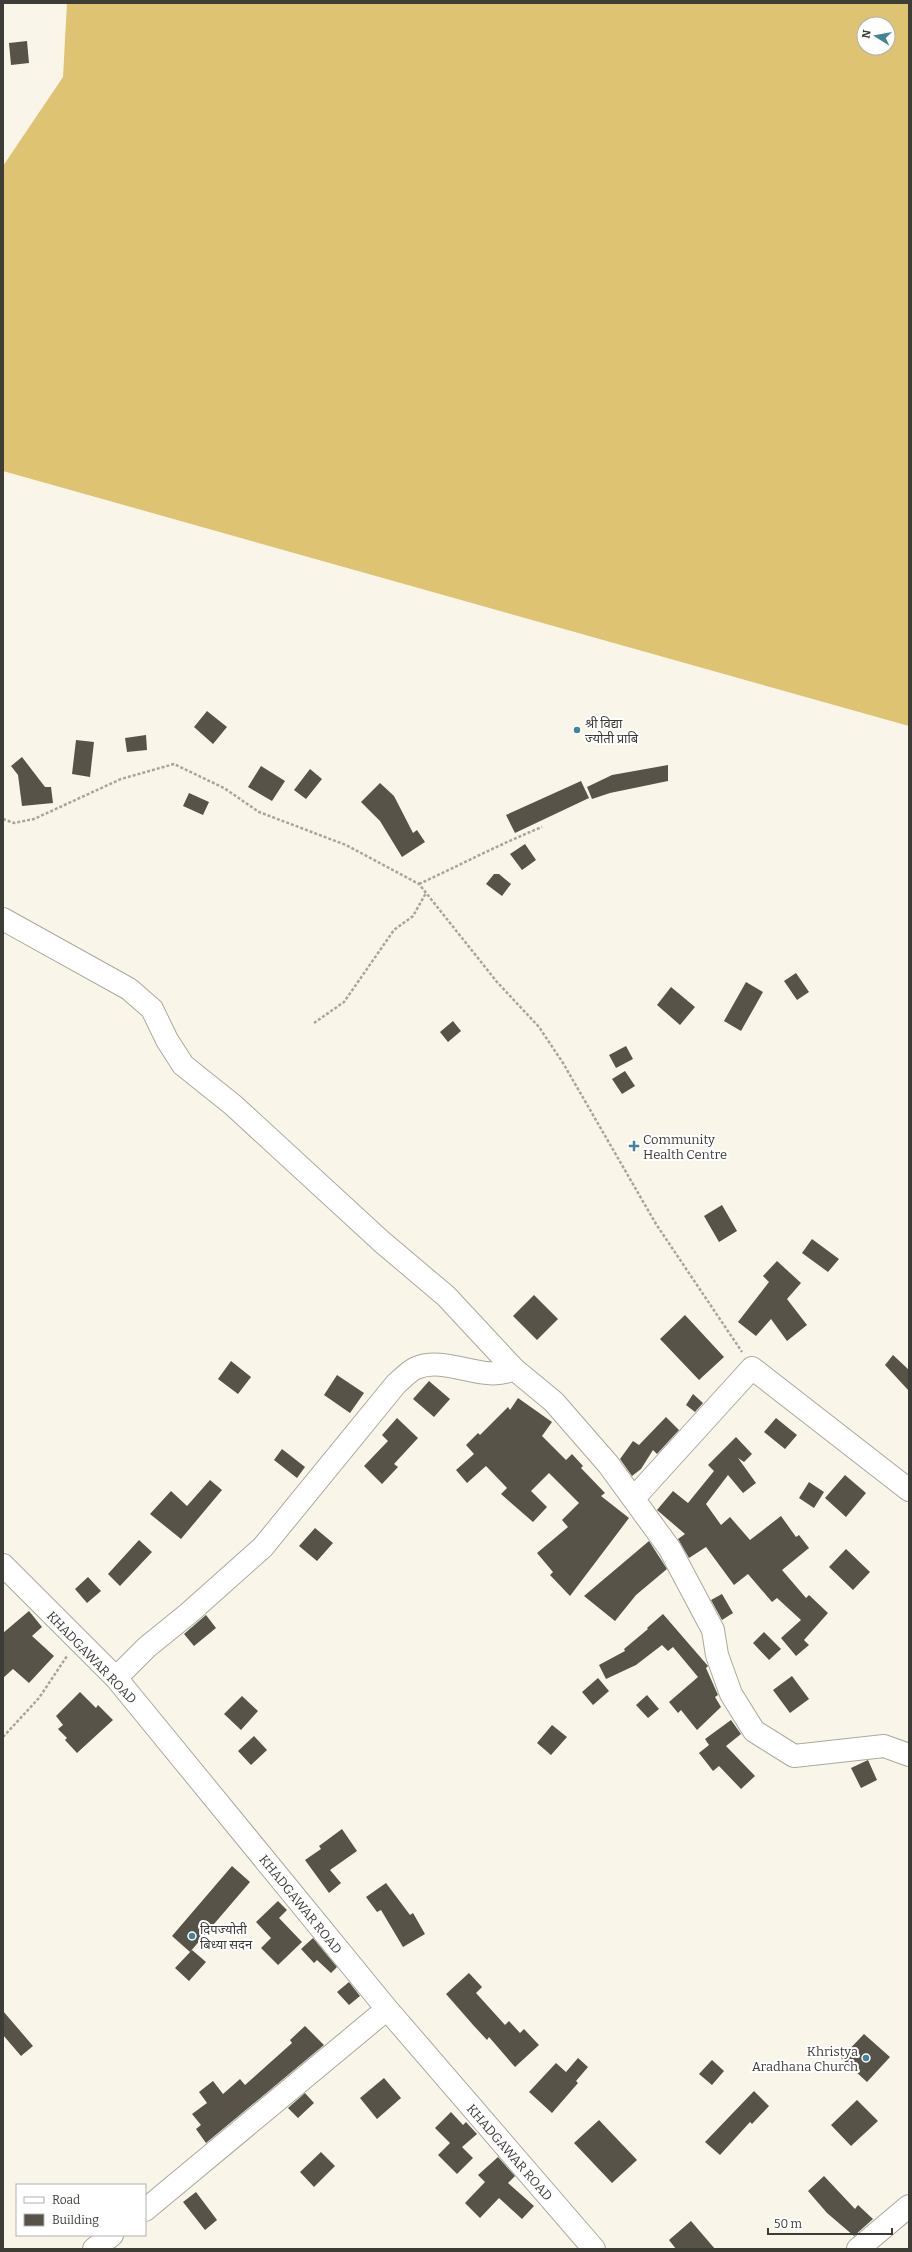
<svg xmlns="http://www.w3.org/2000/svg" width="912" height="2252" font-family="Bitter,'Noto Sans Devanagari',serif">
<style>
.forest{fill:#ddc372;fill-rule:evenodd}
.building{fill:#575349}
.lines{fill:none;stroke-linecap:round;stroke-linejoin:round}
.minor-casing{stroke:#aca89c;stroke-width:24}
.path{stroke:#a9a59c;stroke-width:2.5;stroke-dasharray:3 2;stroke-linecap:butt}
.minor{stroke:#fff;stroke-width:22}
.poi-dot{fill:#438496;stroke:#fff;stroke-width:1.5}
.labels{text-anchor:middle;stroke-width:4;stroke-linejoin:round;paint-order:stroke}
.poi-label{font-size:13px;fill:#3e3c37;stroke:#fff;text-anchor:start}
.street-label{font-size:13px;fill:#3e3c37;stroke:#fff}
</style>
<rect width="100%" height="100%" fill="#faf5e9"/>
<path class="forest" d="M67 3H909V726L3 471V166L63 77ZM864 24H888V48H864Z"/>
<path class="building" d="M27 41 29 63 11 65 9 43Z
M207 711 227 727 213 744 194 727Z
M146 735 147 750 127 752 125 738Z
M76 740 94 742 90 777 72 774Z
M22 757 45 787H51L53 803 22 806 18 775 11 766Z
M668 765V781L610 793 592 799 587 787 612 775Z
M261 766 285 781 272 801 248 787Z
M310 769 322 779 306 799 294 790Z
M581 781 589 798 515 833 506 815Z
M380 783 394 796 413 833 417 830 425 842 402 857 380 821 361 802Z
M189 793 209 802 203 815 183 806Z
M525 844 536 860 522 870 510 854Z
M494 874H499L511 884 502 896 486 884Z
M796 973 809 992 797 1000 784 981Z
M746 982 763 992 741 1031 724 1021Z
M671 987 695 1007 680 1025 657 1005Z
M453 1021 461 1031 448 1042 440 1032Z
M626 1046 633 1059 616 1068 609 1055Z
M625 1071 635 1086 622 1094 612 1079Z
M722 1205 737 1231 719 1242 704 1216Z
M812 1239 839 1259 828 1272 802 1253Z
M777 1261 801 1283 787 1299 807 1325 787 1341 771 1319 756 1336 738 1322 769 1282 763 1276Z
M534 1295 558 1319 537 1340 513 1316Z
M685 1315 724 1357 699 1380 660 1339Z
M893 1355 909 1370V1391L885 1365Z
M231 1361 251 1377 238 1394 218 1379Z
M337 1375 364 1393 350 1413 324 1395Z
M429 1381 450 1399 434 1417 413 1399Z
M693 1394 703 1403 695 1412 686 1405Z
M518 1398 552 1422 542 1436 566 1460 572 1454 583 1466 581 1468 605 1493 601 1496 629 1518 570 1596 550 1575 553 1572 537 1553 568 1527 562 1520 579 1503 549 1473 531 1491 547 1507 533 1522 501 1494 507 1488 486 1466 467 1483 456 1470 474 1454 466 1445 478 1433 480 1435 508 1407 510 1410Z
M666 1417 679 1430 657 1454 653 1450 641 1469 632 1476 620 1459 633 1441 639 1445Z
M397 1418 418 1438 394 1464 398 1467 382 1484 364 1466 388 1441 382 1435Z
M776 1418 797 1435 785 1449 764 1432Z
M736 1437 752 1454 744 1462 738 1458 756 1483 743 1493 728 1475 706 1504 721 1525 730 1517 750 1540 781 1516 796 1537 799 1535 809 1548 782 1570 806 1598 809 1595 828 1613 804 1640 809 1645 796 1656 781 1638 801 1620 777 1598 772 1602 748 1574 734 1585 706 1547 689 1558 678 1539 685 1534 657 1510 673 1491 688 1503 714 1471 708 1465Z
M282 1449 305 1467 297 1478 274 1460Z
M845 1475 866 1493 846 1517 825 1498Z
M210 1480 222 1490 181 1539 150 1514 171 1491 187 1506Z
M809 1482 824 1492 814 1508 799 1498Z
M315 1528 333 1543 317 1561 299 1546Z
M139 1540 152 1552 120 1586 108 1574Z
M649 1541 667 1569 636 1595 615 1621 584 1596Z
M846 1549 870 1572 853 1590 829 1567Z
M88 1577 101 1591 87 1603 75 1589Z
M722 1594 733 1613 722 1620 711 1600Z
M29 1611 42 1627 32 1636 54 1656 29 1683 13 1669 3 1678V1633Z
M663 1614 708 1666 706 1668 718 1695 715 1697 721 1707 697 1730 681 1710 678 1713 669 1702 698 1677 673 1647 668 1651 662 1645 636 1665 606 1679 599 1665 625 1651 624 1649 648 1629 647 1628Z
M206 1615 216 1628 194 1646 184 1634Z
M764 1632 781 1649 769 1660 753 1643Z
M792 1676 809 1699 790 1713 773 1690Z
M598 1678 609 1691 593 1705 582 1692Z
M80 1692 96 1708 98 1705 113 1720 77 1753 65 1740 67 1738 58 1729 63 1725 56 1716Z
M647 1695 659 1709 648 1718 636 1705Z
M242 1696 258 1711 241 1730 224 1714Z
M731 1720 741 1734 726 1746 755 1776 741 1789 719 1766 713 1771 699 1753 709 1745 705 1739Z
M552 1725 567 1737 551 1755 537 1743Z
M254 1736 267 1750 251 1765 238 1751Z
M868 1760 877 1780 861 1788 851 1768Z
M342 1829 357 1851 330 1870 341 1883 329 1893 305 1860 321 1849 319 1846Z
M232 1866 250 1882 190 1952 172 1936Z
M386 1883 410 1915 413 1913 425 1934 403 1947 381 1910 377 1912 366 1897Z
M278 1901 287 1910 279 1918 302 1942 278 1965 261 1948 271 1938 256 1922Z
M313 1938 337 1967 331 1973 317 1960 314 1963 301 1949Z
M192 1950 206 1962 189 1981 175 1968Z
M469 1973 482 1987 476 1993 505 2025 509 2021 520 2033 524 2029 539 2045 515 2067 489 2037 487 2040 474 2026 446 1994Z
M349 1982 360 1996 349 2005 337 1992Z
M3 2011 33 2046 21 2056 3 2035Z
M305 2026 324 2045 206 2143 196 2129 201 2125 192 2114 207 2103 199 2092 213 2081 223 2094 240 2079 245 2085 292 2043 290 2040Z
M864 2034 890 2057 867 2082 841 2058Z
M578 2058 588 2067 576 2081 578 2083 552 2113 529 2092 556 2063 566 2072Z
M712 2060 724 2071 712 2085 699 2074Z
M384 2078 401 2098 377 2119 360 2098Z
M754 2091 769 2106 752 2124 750 2122 720 2155 705 2142Z
M305 2093 314 2103 298 2118 288 2108Z
M857 2100 878 2121 851 2146 831 2125Z
M451 2112 463 2125 466 2122 477 2134 462 2147 473 2158 457 2174 438 2155 450 2143 435 2128Z
M599 2120 637 2160 612 2183 574 2143Z
M321 2152 335 2166 314 2187 300 2172Z
M498 2157 515 2176 508 2183 534 2206 522 2219 499 2198 480 2218 465 2203 485 2182 478 2175Z
M824 2176 855 2209 858 2205 873 2219 854 2236 827 2213 808 2191Z
M196 2192 217 2220 205 2230 183 2202Z
M691 2221 715 2249H676L669 2240Z"/>
<g class="lines">
<g class="minor-casing">
<path id="minor" d="M3 919 129 989 152 1009 167 1040 183 1065 233 1105 382 1242 446 1296 514 1369 554 1402 608 1464 670 1549 713 1630 717 1655 731 1694 754 1731 794 1756 884 1746 909 1755
M634 1498 752 1368 909 1490
M3 1565 116 1678 387 2009 594 2249
M116 1678 147 1647 189 1613 263 1547 396 1384C402 1379 409 1371 416 1368 447 1355 484 1384 514 1369
M145 2210 387 2009
M94 2249 112 2235
M858 2249 909 2206"/>
</g>
<path class="path" d="M3 819 14 823 34 819 121 779 174 764 224 788 259 812 346 845 419 884 497 982 539 1027 563 1063 656 1224 742 1352
M419 884C460 865 500 844 542 827
M314 1023 344 1002 394 930 413 916 426 893
M3 1737 39 1698 67 1656"/>
<use href="#minor" class="minor"/>
</g>
<g class="poi-dot">
<circle cx="577" cy="730" r="4"/>
<path d="M632 1140h4v4h4v4h-4v4h-4v-4h-4v-4h4z"/>
<circle cx="192" cy="1936" r="4"/>
<circle cx="866" cy="2058" r="4"/>
</g>
<g class="labels">
<g class="poi-label">
<text x="585" y="728">श्री विद्या<tspan x="585" dy="15">ज्योती प्राबि</tspan></text>
<text x="643" y="1144">Community<tspan x="643" dy="15">Health Centre</tspan></text>
<text x="200" y="1934">दिपज्योती<tspan x="200" dy="15">बिध्या सदन</tspan></text>
<text x="858" y="2056" text-anchor="end">Khristya<tspan x="858" dy="15">Aradhana Church</tspan></text>
</g>
<g class="street-label">
<text transform="translate(92 1657) rotate(46)" y="5">KHADGAWAR ROAD</text>
<text transform="translate(301 1904) rotate(51)" y="5">KHADGAWAR ROAD</text>
<text transform="translate(510 2152) rotate(49)" y="5">KHADGAWAR ROAD</text>
</g>
</g>
<rect width="912" height="2252" fill="none" stroke="#3e3c37" stroke-width="8"/>
<rect x="16" y="2184" width="130" height="52" fill="#ffffff" stroke="#b2b1af"/>
<rect x="24" y="2197" width="20" height="6" fill="#ffffff" stroke="#b2b1af"/>
<text x="52" y="2204" font-size="12" fill="#3e3c37">Road</text>
<rect x="24" y="2214" width="20" height="12" fill="#575349" stroke="#b2b1af"/>
<text x="52" y="2224" font-size="12" fill="#3e3c37">Building</text>
<g transform="translate(876 36) rotate(281)"><circle r="19" fill="#ffffff" stroke="#b2b1af"/>
<path d="M0-3L7 15L0 10L-7 15Z" fill="#438496"/>
<text y="-6" font-size="11" font-weight="bold" text-anchor="middle" fill="#3e3c37">N</text>
</g>
<path d="M768 2228v6h124v-6" fill="none" stroke="#3e3c37" stroke-width="2"/>
<text x="774" y="2228" font-size="12" fill="#3e3c37" stroke="#ffffff" stroke-width="3" paint-order="stroke">50 m</text>
</svg>
